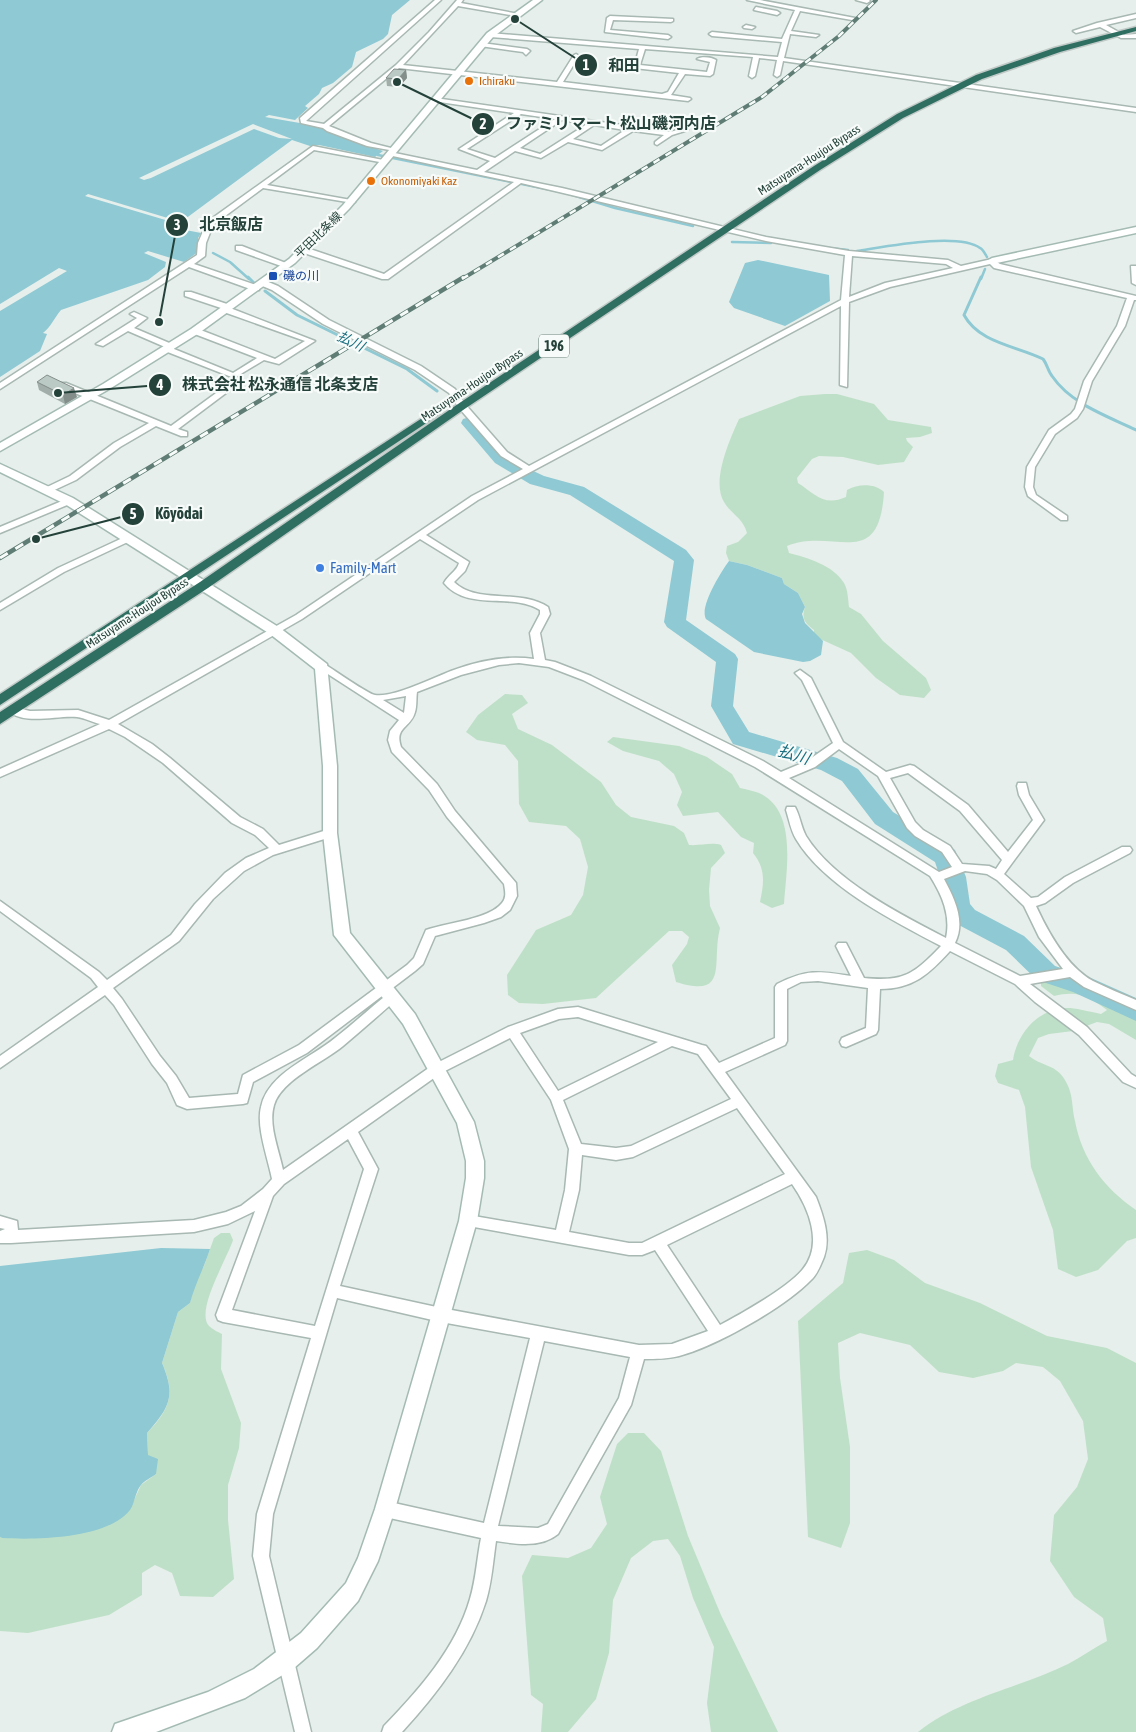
<svg xmlns="http://www.w3.org/2000/svg" width="1136" height="1732" font-family="'Asap Condensed','Noto Sans JP',sans-serif">
<style>
.green{fill:#bfe0c8}
.water{fill:#8ec9d4}
.pier{fill:#e6efeb}
.lines{fill:none;stroke-linecap:round;stroke-linejoin:round}
.stream-far1{stroke:#8ec9d4;stroke-width:2.5}
.stream{stroke:#8ec9d4;stroke-width:3}
.river{fill:#8ec9d4;fill-rule:evenodd}
.street-casing{stroke:#a8b8b2;stroke-width:3}
.secondary-casing{stroke:#a4bbb3;stroke-width:3}
.highway-casing{stroke:#c2cac8;stroke-width:3}
.street{fill:#fff;fill-rule:evenodd}
.secondary{fill:#fff;fill-rule:evenodd}
.highway{fill:#2f6f62;fill-rule:evenodd}
.rail-far1-casing{stroke:#5f7d75;stroke-width:4}
.rail-casing{stroke:#5f7d75;stroke-width:4.5}
.rail-far1{stroke:#f7fbf9;stroke-width:2.5;stroke-dasharray:7;stroke-linecap:butt}
.rail{stroke:#f7fbf9;stroke-width:3;stroke-dasharray:9;stroke-linecap:butt}
.wall{fill:#a1aea9}
.shaded-wall{fill:#838d89}
.building{fill:#bbcac4;stroke:#838d89}
.food-dot{fill:#e8710a;stroke:#f7fbf9;stroke-width:2}
.transit-dot{fill:#1a4fb4;stroke:#f7fbf9;stroke-width:2}
.shop-dot{fill:#3f7fe0;stroke:#f7fbf9;stroke-width:2}
.labels{text-anchor:middle;stroke-width:4.5;stroke-linejoin:round;paint-order:stroke}
.far-food-label{font-size:12px;fill:#c56008;stroke:#f7fbf9;text-anchor:start}
.far-street-label{font-size:12px;fill:#24423a;stroke:#f7fbf9}
.far-transit-label{font-size:12px;fill:#164399;stroke:#f7fbf9;text-anchor:start}
.far-water-label{font-size:14px;font-style:italic;fill:#1c6f80;stroke:#f7fbf9}
.shield{fill:#f7fbf9;stroke:#637a73;stroke-width:1}
.shield-label{font-size:14px;font-weight:bold;fill:#24423a}
.shop-label{font-size:15px;fill:#366cbe;stroke:#f7fbf9;text-anchor:start}
.water-label{font-size:16px;font-style:italic;fill:#1c6f80;stroke:#f7fbf9}
.leader{fill:none;stroke:#24423a;stroke-width:2}
.callout-dot{fill:#24423a;stroke:#f7fbf9;stroke-width:2}
.mark-label{font-size:15px;text-anchor:middle;font-weight:bold;fill:#fff}
.callout-label{font-size:16px;text-anchor:middle;font-weight:bold;fill:#24423a;stroke:#f7fbf9;stroke-width:4.5;stroke-linejoin:round;paint-order:stroke}
</style>
<rect width="100%" height="100%" fill="#e6efeb"/>
<path class="green" d="M825 394H837L874 404 888 420 931 427 932 433 920 437 906 438 907 441 913 447 904 462 878 465 843 457 819 456 812 459 797 478 798 483C815 494 824 507 846 497L847 490C858 484 874 483 884 492 879 573 834 527 787 546L789 553C808 558 833 565 844 583 848 590 848 599 849 607L861 614 883 641 926 678 931 690 924 698 900 695 876 678 851 653 818 638 814 635V630C805 623 801 619 805 607L798 593 784 584 782 578 747 565 729 561 726 553 727 546 738 542 747 533C743 518 731 514 724 502 711 481 730 439 739 419L800 396Z
M505 694 522 695 528 703 512 714 518 729 552 745 601 782 616 805 631 817 674 826 684 833 689 845C700 846 711 842 721 845L725 853 711 868 709 890 710 906 720 928C711 963 730 999 676 982L672 965 687 944 689 937 682 931H669L596 998 543 1004 519 1003 508 995 507 975 536 930 571 915 583 895 588 867 580 839 566 826 529 822 519 804 518 761 505 745 477 740 466 732 478 715Z
M613 737 679 746 707 757 732 774 740 788C746 789 753 791 759 793 798 810 786 871 784 904L772 908 760 902C764 883 766 869 753 853L754 843 741 837 718 812 683 816 677 805 682 792 674 774 659 761 623 751 607 742Z
M1041 980 1054 981 1136 1017V1040L1109 1024 1097 1022 1073 1031 1049 1034 1038 1038 1029 1056C1040 1065 1055 1065 1063 1077 1074 1093 1071 1103 1075 1121 1082 1159 1104 1188 1136 1210V1238L1127 1241 1098 1270 1076 1277 1058 1269 1053 1230 1031 1167 1025 1107 1019 1090 998 1083 995 1076 998 1064 1013 1060C1017 1033 1040 1006 1070 1008 1080 1009 1091 1012 1101 1014L1107 1010C1089 996 1077 990 1054 996L1041 986Z
M221 1233H230L233 1240C227 1259 195 1311 209 1326 212 1329 218 1332 222 1334L221 1369 241 1423 239 1448 228 1485V1520L234 1579 213 1597 180 1596 172 1573 155 1565 142 1573V1595L109 1615 28 1633 0 1631V1537L2 1538 130 1509 141 1485 156 1474 148 1455 147 1433C170 1409 176 1394 162 1363L178 1312 190 1303 194 1284 204 1266 214 1238Z
M867 1250 894 1260 925 1283 980 1303 1047 1336 1107 1348 1136 1363V1732H918C961 1698 1019 1688 1068 1664 1081 1657 1094 1648 1107 1641L1103 1618 1074 1597 1050 1561 1054 1515 1077 1487 1088 1459 1083 1421 1060 1381 1043 1367 1016 1363 1003 1371 973 1378 939 1372 910 1345 860 1333 838 1343 840 1378 850 1447V1523L841 1548 808 1537 798 1321 843 1283 849 1253Z
M628 1433H644L661 1451 688 1536 721 1615 778 1732H711L707 1703 714 1647 693 1598 680 1556 668 1539 653 1541 631 1558 613 1600 609 1653 596 1699 568 1732H541L543 1704 531 1695 522 1576 532 1555 568 1558 591 1548 607 1524 600 1497 617 1444Z"/>
<path class="water" d="M0 0H410L392 15 388 34 383 39 356 52 352 67 333 83 322 88 319 94 305 106 308 108 295 120 269 115 265 117 323 127 327 132 383 151 375 157 319 145 310 146 292 140 181 222 88 194 85 196 172 222 170 227 201 233 198 238V252L184 262 148 251 144 253 166 262 165 267 148 280 61 310C54 318 51 327 43 333L47 334 40 351 0 377Z
M758 260 829 275 830 301 785 326 734 308 729 302 745 263Z
M729 561 747 565 782 578 784 584 798 593 805 607 802 614 805 623 823 641 821 655 810 661 803 662 754 652 706 619C699 607 721 572 729 561Z
M161 1248 210 1249C204 1268 195 1284 190 1303L178 1312 162 1363C176 1396 170 1407 147 1433L148 1455 158 1459 156 1474C152 1477 144 1481 141 1485 135 1492 135 1503 130 1510 107 1539 36 1540 2 1538L0 1537V1266Z"/>
<path class="pier" d="M253 124 292 139 279 138 254 129 151 178 144 180 139 178Z
M59 268 67 271 0 311V304Z"/>
<g class="lines">
<path class="stream-far1" d="M378 155 566 193 615 208 693 226
M732 242 771 243
M829 248 848 250
M857 251C884 247 958 232 980 248 983 249 985 254 987 257
M213 253 230 262 249 279
M981 279 985 269"/>
<path class="stream" d="M248 277 254 283
M981 277 964 315C979 343 1017 346 1043 359 1047 364 1048 371 1052 376 1071 404 1107 416 1136 430
M265 291 297 315 407 369 437 391"/>
<path class="river" d="M470 417 477 419 509 455 529 469 544 476 584 487 686 550 694 560 686 620 735 654 738 659 733 706 749 732 837 758 858 769 893 812 955 850 966 877 970 904 975 910 1024 936 1055 966 1091 978 1136 998V1021L1073 992 1037 980 1006 950 957 924 945 907 940 877 935 862 875 824 842 781 821 770 733 744 711 706 716 662 667 627 664 622 674 561 570 495 530 484 495 463 461 423 463 419Z"/>
<g class="street-casing">
<path id="street" d="M435 0H441L306 121 324 124 396 65 429 32 457 0H463L461 3 519 14 516 16 458 6 403 65 557 82 574 55 576 54 579 56 563 82 662 94 668 92 679 73 634 68 639 49 490 37 487 35 490 33 778 57 782 42 712 36 709 34 712 32 782 39 795 10 747 0H760L855 18 852 20 800 11 791 31 819 35 816 37 790 34 784 58 1136 108V112L783 61 780 75 777 77 774 75 777 60 759 58 755 76 752 78 749 76 753 57 645 49 640 65 707 72 710 62 697 59C701 56 712 57 716 60L713 74 710 76 685 74 671 95 690 98 691 99 688 101 399 68 329 126 371 143 395 149V151L367 146 327 131 323 128 301 123 300 118Z
M856 0H869L870 1 867 3Z
M756 7 777 11 780 13 777 15 754 10Z
M1136 14V18L1106 25 1124 35 1136 34V38H1121L1100 27 1076 33 1073 31 1097 23Z
M610 16 673 19V21L671 22 613 20 610 30 668 35 671 37 668 39 605 32 607 18Z
M746 25 755 27 752 29 744 28 743 27Z
M482 43 527 49 530 51 526 55 523 52 480 46 479 45Z
M435 98 670 132 685 128 688 130 672 135 657 145 655 144V142L664 135 633 131 602 150 568 142 541 158 515 151 484 172 562 188 766 237 849 251 948 260 961 266 992 259 1000 264 1136 296V300H1134L1125 326 1092 381 1083 409 1077 418 1055 434 1035 467 1033 487 1036 495 1067 516V520H1061L1028 496 1025 487 1027 467 1049 430 1071 414 1075 409 1084 381 1117 326 1127 298 994 268 990 264 890 287 849 302 847 387 840 385 841 306 478 500 426 535 469 562 465 571 454 582C478 605 519 588 548 607L550 614 540 633 545 660 555 662 591 676 763 761 781 772 807 761 833 743 802 680 795 673 800 670 811 678 843 742 886 772 910 765 914 766 968 805 1008 852 1033 820 1019 795 1017 786 1018 783H1026L1029 795 1044 820 1004 874 1031 898 1038 897 1065 877 1122 847H1130L1132 850 1130 853 1073 883 1045 903 1036 906C1048 932 1067 967 1093 981 1107 988 1122 994 1136 1000V1010L1084 987 1070 977 1030 984 1087 1027 1131 1074 1136 1077V1088L1123 1082 1079 1035 1035 1002 1015 984 950 951C929 974 913 989 880 989L878 1030 876 1034 846 1047 842 1046 840 1042 842 1038 866 1028 868 988 818 981 801 982 787 989V1041L785 1045 725 1072 816 1197C823 1215 831 1237 824 1257 821 1264 817 1275 811 1280 785 1307 715 1347 679 1356 667 1359 656 1359 644 1359L631 1405 558 1534C541 1548 516 1544 496 1541 493 1561 492 1581 486 1601 470 1651 437 1694 402 1732H382L384 1726C419 1690 456 1648 470 1599 476 1579 477 1558 481 1538L385 1517 380 1514 377 1509 380 1504 385 1501 484 1523 530 1338 441 1322 337 1298 273 1514 269 1556 311 1732H295L253 1556 257 1514 311 1338 223 1322 218 1320 216 1315 255 1211 228 1224 194 1232 11 1243H0V1231L5 1229 0 1228V1216L17 1221 18 1230 194 1220 226 1212 241 1206 263 1189 272 1179C268 1158 256 1127 261 1107 268 1073 311 1058 335 1038 353 1024 370 1008 388 994L392 992 396 994 398 997 396 1000C379 1015 361 1031 343 1046 324 1062 281 1080 274 1105 268 1125 279 1150 283 1170L433 1065 508 1027 558 1009 578 1007 702 1045 706 1046 719 1063 775 1038V987L777 984C807 969 818 971 851 976L836 946 838 943H846L864 978C904 982 914 974 941 946 893 921 824 886 796 839 791 831 789 819 786 810L787 807H795C800 816 801 827 806 836 833 880 901 915 946 938 951 915 942 895 930 876L755 767 583 680 549 667 519 663 499 665 461 675 417 692C416 698 417 706 415 712 411 728 394 727 401 747L437 784 455 811 516 883 517 896 510 910 501 917 484 923 435 936 423 964 415 971 307 1053 253 1082 247 1103 243 1104 187 1109 177 1105 167 1083 152 1064 114 1005 105 995 0 1068V1056L98 987 91 978 0 911V901L99 972 107 980 171 935 195 904 225 873 246 858 269 848 255 835 232 823 163 763 125 737 109 729 0 777V769L100 724C92 722 85 718 77 717 58 715 22 726 8 710L9 708 13 707 30 711 78 710 109 720 296 615 472 496 523 469 501 456 459 408 449 393 415 370 323 324 272 290 260 285V281H266L278 286 329 320 421 366 455 389 465 404 507 452 529 466 841 300 845 255 766 241 521 183 388 279H382L301 252V248H307L384 274 514 182 388 155V153L390 152 477 170 490 161 459 149 514 113 433 101 432 100ZM521 114 555 119 495 158 467 149ZM562 120 587 124 540 154 520 148ZM594 125 625 130 601 146 573 139ZM852 256 946 264 953 268 885 283 849 297ZM420 539 459 563C457 571 448 575 444 583 468 612 512 592 540 610V614L530 633 534 659C507 655 477 661 451 671 433 678 393 698 375 695 368 694 334 670 326 665L322 664 317 667 399 720 390 731 388 740 392 752 429 790 447 817 504 884C505 891 507 897 502 903 490 919 446 923 426 930L414 958 407 965 299 1045 243 1075 238 1094 189 1098 176 1076 160 1056 122 999 113 988 179 941 213 899 244 871 273 855 334 836 336 833 330 829 279 845 263 829 240 817 170 758 152 744 118 724 302 619ZM406 696 404 713 383 700ZM839 749 878 776 907 828 915 836 942 852 952 867 939 872 789 778 815 767ZM908 773 960 811 1002 860 996 869 989 866 962 864 950 846 923 830 915 822 890 778ZM965 871 987 874 997 880 1024 906 1039 937 1063 969 1020 976 955 943C966 921 954 898 944 879ZM578 1017 658 1042 558 1091 520 1033 559 1019ZM510 1038 551 1100 569 1149 565 1190 556 1230 468 1215 463 1217 461 1221 463 1225 629 1255H642L655 1250 708 1331 672 1344 639 1345 441 1308 340 1286 378 1169 358 1132 441 1073ZM672 1046 698 1054 731 1099 631 1146 616 1148 581 1144 563 1100ZM737 1108 785 1174 642 1243H629L569 1232 579 1190 582 1155 616 1160 633 1157ZM348 1139 364 1169 315 1326 232 1310 273 1196 284 1184ZM792 1184C808 1207 824 1243 803 1269 789 1287 741 1314 720 1325L667 1245ZM544 1341 630 1357 619 1398 548 1524 538 1528 498 1526Z
M313 146 388 161 385 163 314 150 267 185 351 200 355 202 353 203 263 188 213 225 206 243 205 256 194 264 259 286V290H253L189 267 0 389V383L197 255 198 243 207 222Z
M236 246H242L291 265 284 267 236 250Z
M1131 266H1136V285L1132 283Z
M185 292H191L230 305V308L315 341 279 364 264 360 234 378 165 351V347L128 331 103 346 96 344 137 318 130 314 134 312 147 318 134 328 174 345V349L233 373 257 358 192 333V329H198L275 359 305 341 221 311V308L185 296Z
M60 383H66L171 426 223 388 230 390 178 429 187 432V436H181L156 426 120 447 76 480 48 493 44 490 45 488 70 476 114 443 149 423 60 387Z
M69 498 72 499V503L0 533V527Z
M129 535 132 536V540L64 572 0 610V603L58 568Z"/>
</g>
<g class="secondary-casing">
<path id="secondary" d="M533 0H542L493 37 349 209 295 263 199 333 111 388 0 451V443L103 384 191 329 289 259 343 205 487 33Z
M1136 227V233L992 264 987 261 992 258Z
M0 464 73 498 280 628 327 664 337 766V833L350 933 415 1014 474 1122 484 1161V1178L477 1221 395 1509 378 1561 358 1601 317 1648 294 1668 245 1698 156 1732H112L115 1724 208 1692 254 1669 301 1633 346 1583 358 1558 375 1509 459 1221 466 1178V1161L457 1123 403 1024 334 935 323 833V766L315 669 270 634 65 504 0 472Z"/>
</g>
<g class="highway-casing">
<path id="highway" d="M1136 27V31L1060 52 982 79 903 118 820 170 466 408 208 588 0 724V712L200 582 458 404 814 166 897 114 976 75 1054 48Z
M433 411 439 414 437 416 0 705V694Z"/>
</g>
<use href="#street" class="street"/>
<use href="#secondary" class="secondary"/>
<use href="#highway" class="highway"/>
<g class="rail-far1-casing">
<path id="rail-far1" d="M462 279 762 97 839 36 876 0"/>
</g>
<g class="rail-casing">
<path id="rail" d="M0 558 464 277"/>
</g>
<use href="#rail-far1" class="rail-far1"/>
<use href="#rail" class="rail"/>
</g>
<path class="wall" d="M406 70 407 78 399 87 387 86 386 78Z
M37 382 77 397 65 404 39 390Z"/>
<path class="shaded-wall" d="M406 70 407 78 399 87 398 79Z
M74 388 77 397 65 404 63 395Z"/>
<path class="building" d="M394 69 406 70 398 79 386 78Z
M47 375 74 388 63 395 37 382Z"/>
<g class="food-dot">
<circle cx="469" cy="81" r="5"/>
<circle cx="371" cy="181" r="5"/>
</g>
<rect class="transit-dot" x="268" y="271" width="10" height="10" rx="2.5"/>
<circle class="shop-dot" cx="320" cy="568" r="5"/>
<g class="labels">
<g class="far-food-label">
<text x="479" y="85">Ichiraku</text>
<text x="381" y="185">Okonomiyaki Kaz</text>
</g>
<g class="far-street-label">
<text transform="translate(809 160) rotate(-33)" y="4">Matsuyama-Houjou Bypass</text>
<text transform="translate(318 235) rotate(-44)" y="4">平田北条線</text>
<text transform="translate(472 385) rotate(-34)" y="4">Matsuyama-Houjou Bypass</text>
<text transform="translate(137 613) rotate(-33)" y="4">Matsuyama-Houjou Bypass</text>
</g>
<g class="far-transit-label">
<text x="283" y="280">磯の川</text>
</g>
<g class="far-water-label">
<text transform="translate(351 341) rotate(26)" y="5">払川</text>
</g>
<rect class="shield" x="539" y="334.5" width="30" height="23" rx="4"/>
<g class="shield-label">
<text x="554" y="351">196</text>
</g>
<g class="shop-label">
<text x="330" y="573">Family-Mart</text>
</g>
<g class="water-label">
<text transform="translate(794 754) rotate(17)" y="6">払川</text>
</g>
</g>
<path class="leader" d="M515 19L586 65M397 82L483 124M159 322L177 225M58 393L160 385M36 539L133 514"/>
<g class="callout-dot">
<circle cx="515" cy="19" r="5"/>
<circle cx="397" cy="82" r="5"/>
<circle cx="159" cy="322" r="5"/>
<circle cx="58" cy="393" r="5"/>
<circle cx="36" cy="539" r="5"/>
<circle cx="586" cy="65" r="12"/>
<circle cx="483" cy="124" r="12"/>
<circle cx="177" cy="225" r="12"/>
<circle cx="160" cy="385" r="12"/>
<circle cx="133" cy="514" r="12"/>
</g>
<g class="mark-label">
<text x="586" y="70">1</text>
<text x="483" y="129">2</text>
<text x="177" y="230">3</text>
<text x="160" y="390">4</text>
<text x="133" y="519">5</text>
</g>
<g class="callout-label">
<text x="624" y="71">和田</text>
<text x="611" y="129">ファミリマート 松山磯河内店</text>
<text x="231" y="230">北京飯店</text>
<text x="280" y="390">株式会社 松永通信 北条支店</text>
<text x="179" y="519">Kōyōdai</text>
</g>
</svg>
